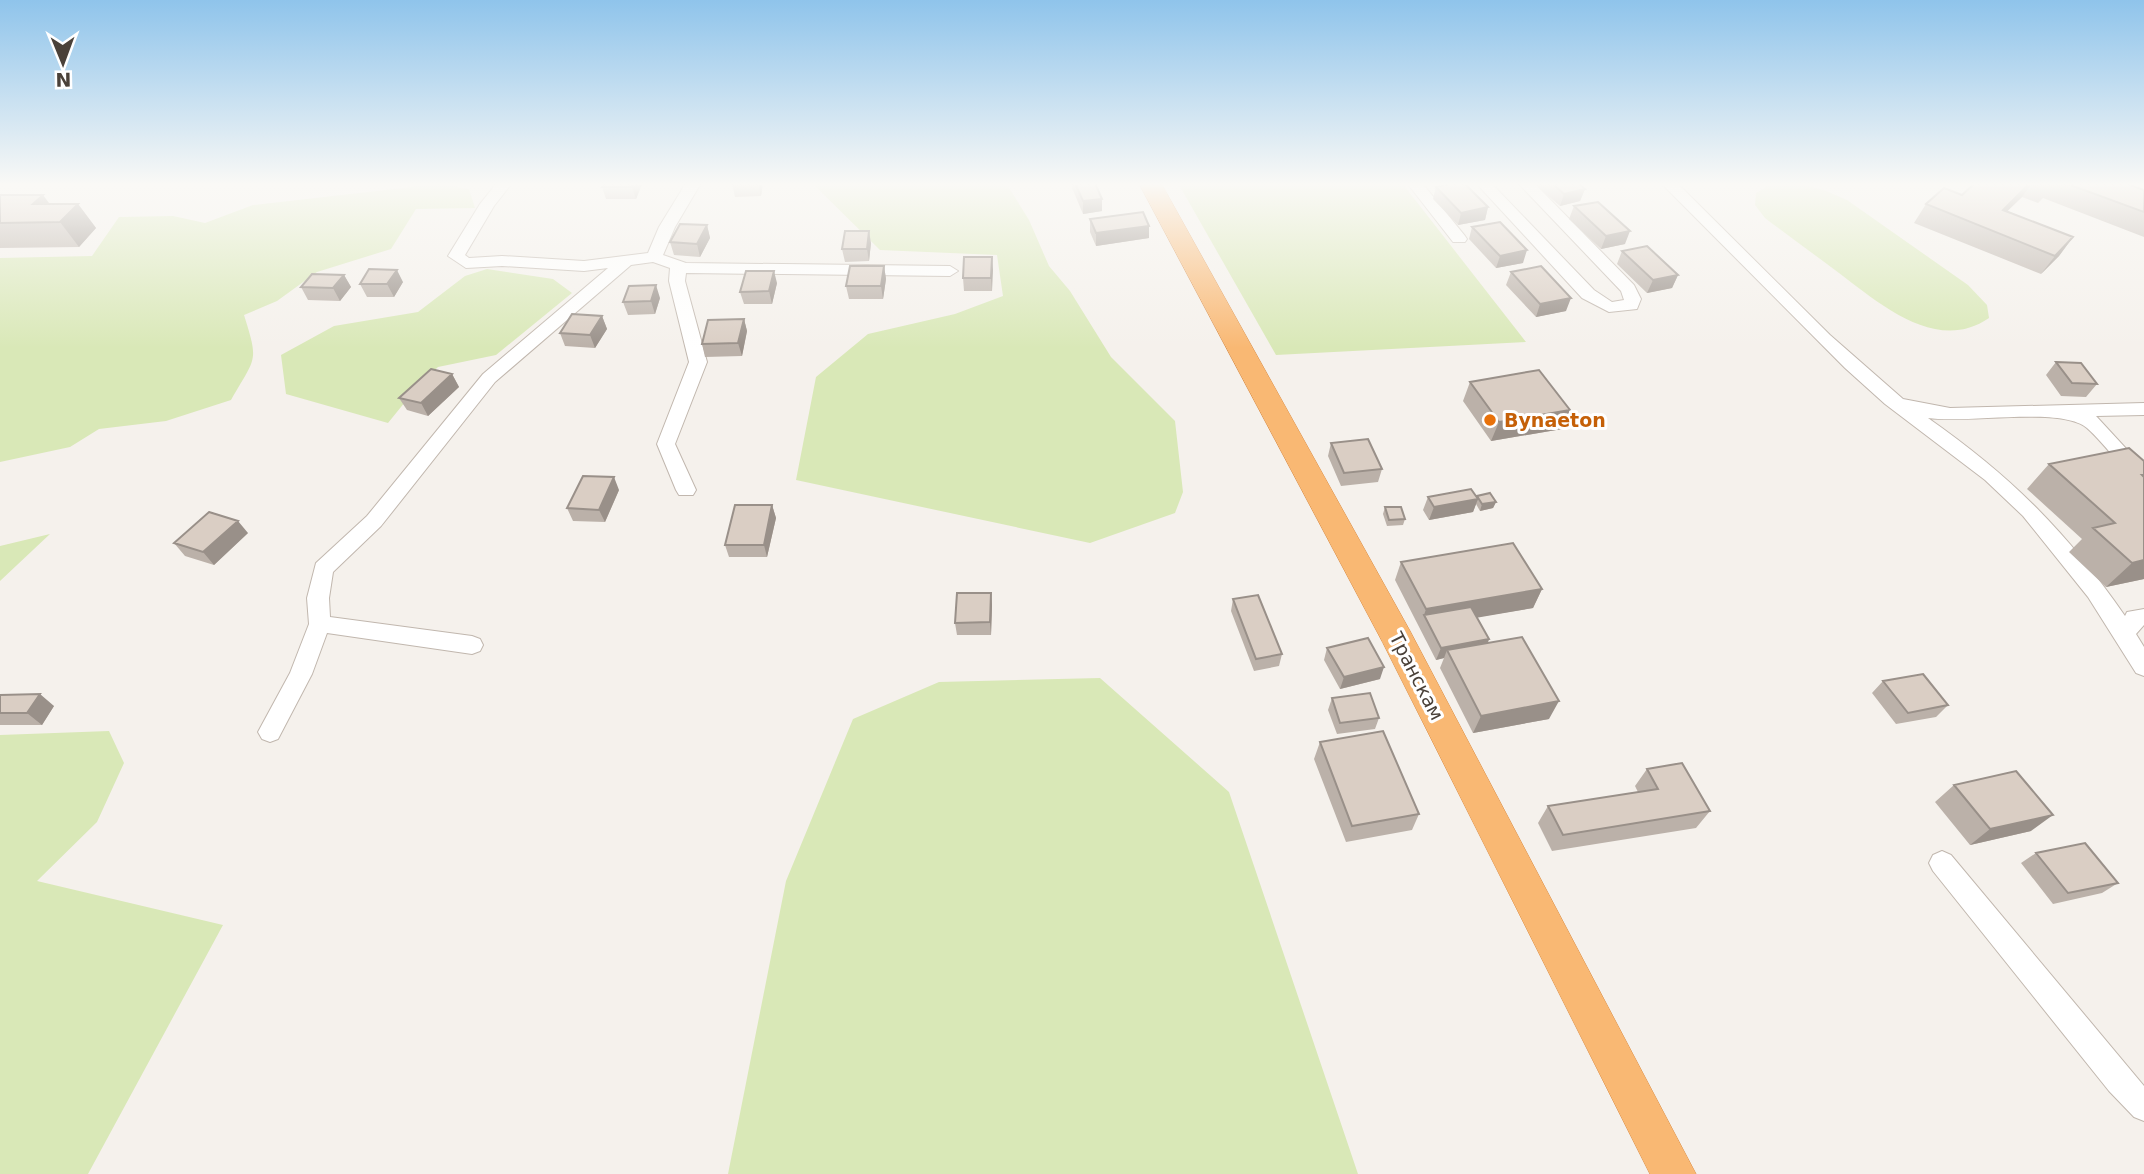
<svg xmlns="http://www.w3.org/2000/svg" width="2144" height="1174" font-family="'DejaVu Sans',sans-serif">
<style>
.green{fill:#d9e8b7}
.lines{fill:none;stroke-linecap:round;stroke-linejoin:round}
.minor-casing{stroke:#c1b7ae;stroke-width:2}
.highway-casing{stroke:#d98b42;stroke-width:1}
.minor{fill:#fff;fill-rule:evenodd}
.highway{fill:#f9b873;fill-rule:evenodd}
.wall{fill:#bbb1a9}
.shaded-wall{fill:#999089}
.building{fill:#dacec4;stroke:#999089;stroke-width:2}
.food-dot{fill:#e8710a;stroke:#fff;stroke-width:2.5}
.labels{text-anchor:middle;stroke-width:6;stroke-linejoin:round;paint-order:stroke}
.food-label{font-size:19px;font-weight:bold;fill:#c56008;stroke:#fff;text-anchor:start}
.street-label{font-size:19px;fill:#4a4139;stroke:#fff}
</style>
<rect width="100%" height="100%" fill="#f5f1ec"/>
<path class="green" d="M812 183H1006L1029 220 1049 266 1070 291 1111 357 1175 421 1183 492 1175 513 1090 543 796 480 816 377 868 334 955 314 1003 296 997 255 880 250Z
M1178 183H1402L1526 342 1276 355Z
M1794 183 1824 190 1847 200 1968 285 1987 305 1989 318C1937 354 1880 304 1839 273 1815 255 1790 237 1765 218L1755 205 1756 193 1768 186Z
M438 184 469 189 475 208 416 209 391 249 317 272 277 301 244 315C259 363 256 356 231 400L166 421 99 429 70 447 0 462V258L92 256 119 217 173 216 205 223 253 205Z
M487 269 553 279 572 293 496 355 438 367 418 386 388 423 286 394 281 355 334 326 418 312 465 276Z
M50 534 0 581V546Z
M1100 678 1229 792 1358 1174H728L786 881 853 719 939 682Z
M109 731 124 763 97 822 37 881 223 925 88 1174H0V735Z"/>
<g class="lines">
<g class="minor-casing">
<path id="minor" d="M497 183H512L494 206 465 255 469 258 502 256 584 261 648 253 659 227 686 183H701L675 227 663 255 686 263 950 266 958 271 950 276 686 273 685 281 707 362 675 444 696 490 693 495H679L676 490 657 444 689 362 669 281 670 268 653 262 631 265 495 382 381 526 333 572 329 598 330 617 472 636 480 639 483 645 480 651 472 654 327 633 312 674 278 739 270 742 262 739 258 732 290 673 309 624 307 598 316 563 367 516 483 374 608 268 584 271 502 266 466 268 448 256 480 204Z
M1407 183H1422L1465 236 1467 239 1465 242H1453Z
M1476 183H1491L1594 290 1612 302 1624 300 1621 291 1518 183H1534L1634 285 1641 299 1637 309 1609 312 1582 298Z
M1661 183H1677L1830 335 1903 399 1950 408 2144 403V415L2096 416 2144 468V487L2137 485C2121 467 2105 444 2087 428 2061 406 1966 424 1928 418 2012 477 2066 531 2125 616L2127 612 2144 609V625L2136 634 2144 647V676L2136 673 2088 597 2023 516 1985 480 1885 404 1845 368Z
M1942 851 1951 855 2144 1086V1121L2134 1117 2109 1091 1933 871 1929 863 1933 855Z"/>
</g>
<g class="highway-casing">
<path id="highway" d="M1139 183H1161L1410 631 1696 1174H1650L1383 643Z"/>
</g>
<use href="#minor" class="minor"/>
<use href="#highway" class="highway"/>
</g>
<path class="wall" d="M633 183H642V184L636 199H606L602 187Z
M732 183H763L761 196 735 197Z
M1070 183H1095L1102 199V211L1083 214Z
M1533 183H1578L1585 189 1580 201 1560 206Z
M1975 183H2125L2144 190V237L2043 198 2038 203 2022 197 2007 211 2073 237 2059 256 2041 274 1914 223 1926 204 1962 195Z
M1436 187 1488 207 1485 220 1458 225 1433 199Z
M0 195 50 204H78L96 228 79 247 0 248Z
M1574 206 1625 244 1601 249 1569 219Z
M1090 219 1149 226V238L1096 246 1090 232Z
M707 225 710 238 700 257 674 255 670 242Z
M1472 227 1523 263 1496 268 1469 239Z
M871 243 869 261 845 262 842 249Z
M1622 251 1678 275 1672 288 1647 293 1617 264Z
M992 257V291H964L963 278Z
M884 266 886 279 883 299H849L846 286Z
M1511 272 1566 311 1536 317 1506 285Z
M344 275 351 287 340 301 308 300 301 287Z
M403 282 394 297H367L360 284Z
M777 283 772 304H744L740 292Z
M660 298 655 314 628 315 623 302Z
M602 316 607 329 595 348 565 346 560 333Z
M744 319 747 331 742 356 705 357 702 344Z
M2056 362 2097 384 2086 397 2061 396 2046 375Z
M452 374 459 387 428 416 407 410 399 398Z
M1470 382 1562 429 1491 441 1463 401Z
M1331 443 1382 469 1378 482 1341 486 1328 456Z
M2144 461V579L2106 587 2069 552 2082 539 2027 489 2049 464Z
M619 490 605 522 573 521 567 508Z
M1477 496 1496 502 1493 508 1480 511 1476 504 1473 512 1429 520 1423 510 1428 497H1476Z
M772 505 776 518 767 557H729L725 545Z
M1385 507 1405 519 1403 525 1387 526 1383 514Z
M248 533 214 565 185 556 174 543Z
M1401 562 1542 589 1533 608 1477 617 1489 639 1488 643 1549 719 1473 733 1440 668 1444 658 1436 660 1395 580Z
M991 593 992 605 991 635H957L955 623Z
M1233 599 1282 654 1279 666 1254 671 1231 611Z
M1327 648 1380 679 1340 689 1324 660Z
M1883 681 1948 705 1936 717 1896 724 1872 693Z
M0 695 54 706 42 725H0Z
M1332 698 1379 718 1375 729 1337 734 1328 710Z
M1320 742 1419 814 1412 830 1346 842 1314 759Z
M1647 769 1710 811 1696 828 1552 851 1538 823 1548 806 1638 792 1635 786Z
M1954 785 2031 831 1970 845 1935 802Z
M2036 853 2118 883 2102 893 2053 904 2021 863Z"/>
<path class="shaded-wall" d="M633 183H642V184L636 199 632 187Z
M758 183H763L761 196Z
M2030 183H2032L2022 197 1990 228 2003 210Z
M1585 189 1580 201 1560 206 1564 194Z
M43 195 61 219 33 204Z
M1102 199V211L1083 214V201Z
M78 204 96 228 79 247 60 222Z
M1488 207 1485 220 1458 225 1461 213Z
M707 225 710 238 700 257 697 244Z
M1149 226V238L1096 246V233Z
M869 231 871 243 869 261 867 249Z
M1630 231 1625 244 1601 249 1606 236Z
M2073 237 2059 256 2041 274 2055 256Z
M1527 250 1523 263 1496 268 1500 256Z
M992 257 993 270 992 291 991 278Z
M884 266 886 279 883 299 881 286Z
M397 270 403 282 394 297 387 284Z
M774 271 777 283 772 304 769 291Z
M344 275 351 287 340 301 333 288Z
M1678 275 1672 288 1647 293 1653 280Z
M656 285 660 298 655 314 651 301Z
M1571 298 1566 311 1536 317 1540 304Z
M602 316 607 329 595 348 590 335Z
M744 319 747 331 742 356 738 343Z
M452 374 459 387 428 416 421 403Z
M1570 410 1562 429 1491 441 1499 422Z
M614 477 619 490 605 522 599 510Z
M1478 499 1473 512 1429 520 1434 507Z
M1496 502 1493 508 1480 511 1482 504Z
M772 505 776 518 767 557 764 545Z
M238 521 248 533 214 565 203 552Z
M2144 560V579L2106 587 2132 563Z
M1542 589 1533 608 1429 626 1424 615 1426 609Z
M991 593 992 605 991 635 990 622Z
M1489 639 1484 651 1447 650 1444 658 1436 660 1441 648Z
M1384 667 1380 679 1340 689 1344 677Z
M40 694 54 706 42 725 27 713Z
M1559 701 1549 719 1473 733 1481 716Z
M2053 815 2031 831 1970 845 1990 829Z"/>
<path class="building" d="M604 183H633L632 187H602Z
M732 183H758L732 184Z
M1075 183H1095L1102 199 1083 201Z
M1456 183H1464L1488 207 1461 213 1436 187Z
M1552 183H1578L1585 189 1564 194Z
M1975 183H2030L2003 210 2073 237 2055 256 1926 204 1944 188 1962 195Z
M2065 183H2125L2144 190V212Z
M0 195H43L33 204H78L60 222 0 223Z
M1598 202 1630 231 1606 236 1574 206Z
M1143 212 1149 226 1096 233 1090 219Z
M1500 222 1527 250 1500 256 1472 227Z
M680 224 707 225 697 244 670 242Z
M845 231H869L867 249H842Z
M1647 246 1678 275 1653 280 1622 251Z
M964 257H992L991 278H963Z
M850 266H884L881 286H846Z
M1541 266 1571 298 1540 304 1511 272Z
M369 269 397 270 387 284H360Z
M746 271H774L769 291 740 292Z
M312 274 344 275 333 288 301 287Z
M656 285 651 301 623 302 629 286Z
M572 314 602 316 590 335 560 333Z
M744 319 738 343 702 344 708 320Z
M2056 362 2081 363 2097 384 2072 383Z
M431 369 452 374 421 403 399 398Z
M1539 370 1570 410 1499 422 1470 382Z
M1368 439 1382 469 1344 473 1331 443Z
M2129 448 2144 461V475H2142L2144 477V560L2132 563 2093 528 2115 523 2049 464Z
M583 476 614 477 599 510 567 508Z
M1471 489 1478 499 1434 507 1428 497Z
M1490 493 1496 502 1482 504 1477 496Z
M735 505H772L764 545H725Z
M1385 507H1401L1405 519 1389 520Z
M209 512 238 521 203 552 174 543Z
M1513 543 1542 589 1426 609 1401 562Z
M957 593H991L990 622 955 623Z
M1258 595 1282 654 1256 659 1233 599Z
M1471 607 1489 639 1441 648 1424 615Z
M1522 637 1559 701 1481 716 1447 650Z
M1368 638 1384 667 1344 677 1327 648Z
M1923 674 1948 705 1908 713 1883 681Z
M1370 693 1379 718 1340 723 1332 698Z
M40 694 27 713H0V695Z
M1383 731 1419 814 1352 826 1320 742Z
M1682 763 1710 811 1563 835 1548 806 1658 789 1647 769Z
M2016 771 2053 815 1990 829 1954 785Z
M2085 843 2118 883 2068 893 2036 853Z"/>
<linearGradient id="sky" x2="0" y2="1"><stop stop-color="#8fc4eb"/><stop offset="0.53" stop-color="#faf9f6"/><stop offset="1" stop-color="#faf9f6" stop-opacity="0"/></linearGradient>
<rect width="2144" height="348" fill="url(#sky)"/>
<circle class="food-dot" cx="1490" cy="420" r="7"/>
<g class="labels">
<g class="food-label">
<text x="1504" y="427">Bynaeton</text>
</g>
<g class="street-label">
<text transform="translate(1417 676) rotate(63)" y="7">Транскам</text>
</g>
</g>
<g transform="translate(63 63) rotate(179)" stroke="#ffffff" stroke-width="5" paint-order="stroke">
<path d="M0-5L12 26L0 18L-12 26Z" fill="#4a4139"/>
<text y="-10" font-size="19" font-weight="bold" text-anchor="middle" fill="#4a4139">N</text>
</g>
</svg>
